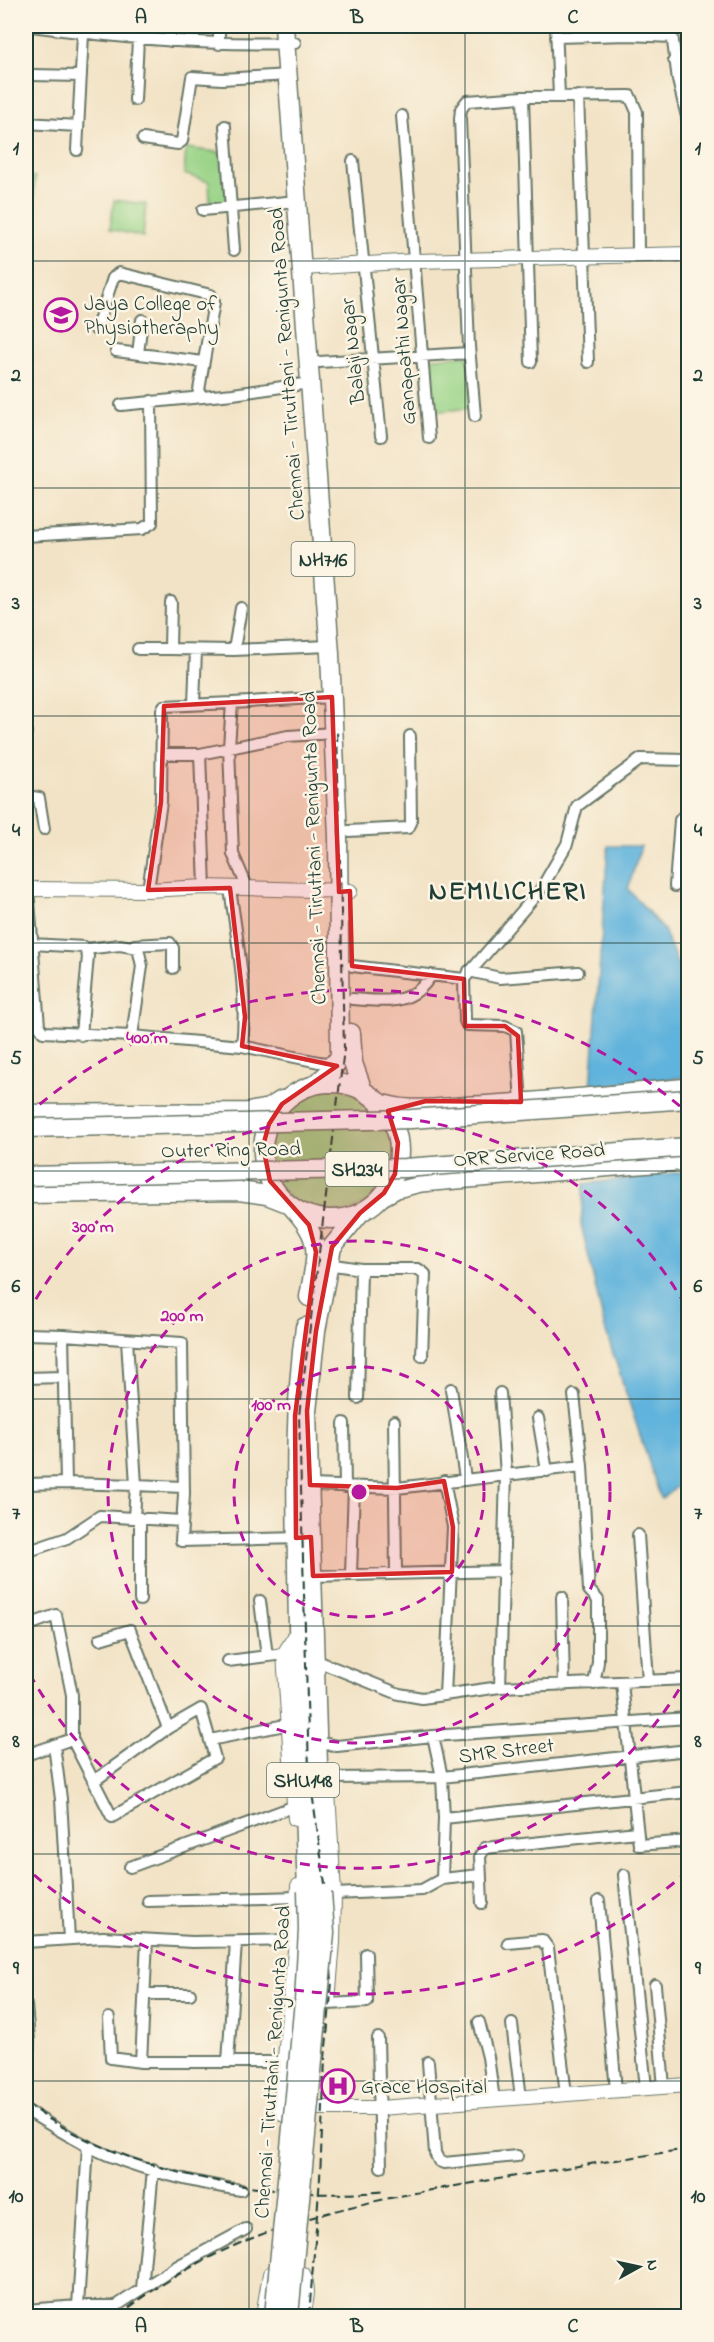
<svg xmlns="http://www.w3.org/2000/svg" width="714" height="2342" font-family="'Indie Flower',sans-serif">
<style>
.green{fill:#99d387;stroke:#5c885e;stroke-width:1.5}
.water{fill:#61b3dc;stroke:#407888;stroke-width:1.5}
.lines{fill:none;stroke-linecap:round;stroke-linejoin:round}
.street-casing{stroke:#697767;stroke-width:14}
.secondary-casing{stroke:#697767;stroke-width:16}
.primary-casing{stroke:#697767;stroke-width:18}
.highway-casing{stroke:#697767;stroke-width:21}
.street{stroke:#fff;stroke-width:10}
.secondary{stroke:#fff;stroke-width:14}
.primary{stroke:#fff;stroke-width:15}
.highway{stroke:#fff;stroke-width:18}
.rail{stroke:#1f3d34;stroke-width:2;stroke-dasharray:9 4.5;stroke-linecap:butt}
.highway-bridge-casing{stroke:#697767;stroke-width:21;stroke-linecap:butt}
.highway-bridge{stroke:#fff;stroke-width:18}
.marked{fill:#d62828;fill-opacity:0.2;stroke:#d62828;stroke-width:4.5;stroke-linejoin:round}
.grid{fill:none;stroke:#1f3d34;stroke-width:1.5;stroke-opacity:0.55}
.ring{fill:none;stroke:#b5179e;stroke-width:3;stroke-dasharray:10 8}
.labels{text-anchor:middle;stroke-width:5;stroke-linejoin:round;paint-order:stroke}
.shield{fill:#fcf5e5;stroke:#617469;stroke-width:1.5}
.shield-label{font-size:20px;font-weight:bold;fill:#1f3d34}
.poi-label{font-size:21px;fill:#1f3d34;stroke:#fcf5e5;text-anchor:start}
.street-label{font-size:21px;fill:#1f3d34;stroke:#fcf5e5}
.district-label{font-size:27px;font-weight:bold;letter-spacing:1.5px;fill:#1f3d34;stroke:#fcf5e5}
.centre{fill:#b5179e;stroke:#fcf5e5;stroke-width:3}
.ring-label{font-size:18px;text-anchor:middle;font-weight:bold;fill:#b5179e;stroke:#fcf5e5;stroke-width:5;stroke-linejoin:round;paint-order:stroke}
.neatline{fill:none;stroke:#1f3d34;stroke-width:2}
.grid-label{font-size:20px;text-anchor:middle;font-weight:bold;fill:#1f3d34}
</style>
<rect width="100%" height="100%" fill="#fcf5e5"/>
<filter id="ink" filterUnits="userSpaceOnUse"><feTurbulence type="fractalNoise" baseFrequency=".0167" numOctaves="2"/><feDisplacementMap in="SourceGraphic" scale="12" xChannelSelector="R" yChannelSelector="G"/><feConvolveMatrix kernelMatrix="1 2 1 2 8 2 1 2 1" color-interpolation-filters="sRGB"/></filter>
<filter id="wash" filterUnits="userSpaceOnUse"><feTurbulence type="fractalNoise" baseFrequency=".008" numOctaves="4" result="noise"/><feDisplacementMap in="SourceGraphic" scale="24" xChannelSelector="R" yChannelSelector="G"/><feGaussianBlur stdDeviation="1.35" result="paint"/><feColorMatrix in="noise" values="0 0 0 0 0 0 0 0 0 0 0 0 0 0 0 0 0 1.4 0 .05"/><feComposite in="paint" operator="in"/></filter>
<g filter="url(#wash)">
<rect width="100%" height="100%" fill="#f2e3c6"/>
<path class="green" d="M186 148 224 153 227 203 210 202 209 182 184 174Z
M26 176 35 177 26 297Z
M114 200 146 204 143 237 110 229Z
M468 355 472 408 432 412 424 359Z
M268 1151a63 63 0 1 1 126 0a63 63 0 1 1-126 0Z"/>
<path class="water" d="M608 846H641L628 889 664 930 688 991V1077L591 1087Z
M688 1171V1478L661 1499 605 1329 581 1224 584 1184Z"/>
</g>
<g filter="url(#ink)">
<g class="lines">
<g class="street-casing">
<path id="street" d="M32 26C119 38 206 46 295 43
M219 26V44
M556 26 559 96
M671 26 678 80 688 121
M556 37 628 35 672 37
M170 41V26
M674 60 688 59
M32 75 81 76
M578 96 588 362
M523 97 531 362
M135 100 138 39
M402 116 429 438
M26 123 78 126
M225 126 234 250
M143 139 178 144 182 141 192 77 222 79 288 75
M77 150 83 34
M353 161 381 436
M203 210 297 201
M96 330 113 278 119 273 211 295 214 302 198 396
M116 351 203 362
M138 354 142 320
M319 362 469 353
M121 405 233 394 310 383
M475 416 469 346 460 119 461 109 467 101 523 97 630 96 637 112 638 256
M26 536 142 529 152 523 151 401
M171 602 170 649 234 650 329 646
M138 649H170
M234 650 241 608
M232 703 332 697
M194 704 196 650
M26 718V732
M162 754H200L288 736 334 733
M200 754 205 887
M26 796 39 798 44 829
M348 831 408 828 411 823 410 736
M675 886 680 820 688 811
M28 889 39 1026 43 1032 132 1036
M148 890 161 802 162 710 164 706 232 703 229 747 233 854 248 889
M32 944 84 947 88 956 81 1035
M134 945 170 943 173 948V968
M85 949 120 945 138 948 142 966 132 1036 242 1046C248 993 237 941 230 888
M352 966 464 979 541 889 567 844 577 806 641 759 688 760
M469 971 500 978 578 972
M464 979 465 1021 467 1025 505 1026 516 1031 521 1102
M352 999C385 1001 412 1007 431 975
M242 1046 319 1062 327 1063 337 1057
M327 1264 361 1269 358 1398
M361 1269H418L425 1274 422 1356
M26 1334 63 1335 66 1483 26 1484
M63 1335 182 1343 184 1494 181 1541 301 1538
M26 1378 63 1377
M451 1389 465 1478
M500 1393 506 1474 500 1687 688 1679
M574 1395 582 1466
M538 1418 547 1471
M394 1421 396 1573
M344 1423 345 1487
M444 1481 453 1527 445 1695
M66 1483 136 1485 127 1340
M310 1485 397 1488 582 1466 589 1590 598 1600V1662L594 1684
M134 1518 136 1485 183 1487
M638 1535 648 1681
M26 1552 67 1538 100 1516 182 1521
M351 1574 354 1487
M313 1576 504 1571
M562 1597 564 1685
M140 1600V1518
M260 1601 267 1656
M26 1626 56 1615 72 1695V1739L26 1755
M228 1661 284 1654
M322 1663 399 1694 422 1698 500 1687
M622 1683 639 1845 688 1841
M433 1736 442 1777 444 1818 688 1792
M72 1739 112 1817 215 1758 201 1709 168 1728 130 1630 100 1639
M210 1740 290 1724
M326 1744 337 1746 433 1736 688 1718
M54 1745 61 1799 69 1939
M327 1778 442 1777 688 1750
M94 1781 168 1728
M130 1867 295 1806
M624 1875 646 2088
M442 1879 444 1818
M334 1894 422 1890 442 1879 480 1875
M148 1901 299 1897
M599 1901 616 2090
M482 1903 480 1856 485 1848 637 1832
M147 1940 141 2062H228
M26 1942 103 1937 192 1942 296 1940
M236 1942 228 2062H285
M508 1943 542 1940 548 1948 566 2094
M655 1985 664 2087
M145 1994H190
M327 2004 367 2002 366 1954
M26 2005 29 2041 26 2081
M109 2018 111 2058 141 2062
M479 2022 488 2057 494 2100
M512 2024 521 2098
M378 2038 381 2167
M428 2062 435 2153 439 2161 444 2163 517 2156
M26 2110C46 2122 68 2136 90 2147 133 2168 193 2183 241 2190
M88 2146 78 2306H116L176 2267 246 2229
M142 2289 153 2169
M26 2310 78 2306
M100 2316 116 2306"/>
</g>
<g class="secondary-casing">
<path id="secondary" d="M303 268 416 261 688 254
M26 889 148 890 205 887 350 891
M327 1775 334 1894 333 1942 328 2001
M295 1819 284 1654 297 1633
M298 1886 296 1940 280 2111 287 2117 299 2120
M316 2108H380L688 2085
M263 2316 270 2274 286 2271 303 2274C310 2288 306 2302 303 2316"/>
</g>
<g class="primary-casing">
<path id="primary" d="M376 1100C406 1112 439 1106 472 1104 544 1101 616 1093 688 1086
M377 1201 397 1190 421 1184 688 1162"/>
</g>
<g class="highway-casing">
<path id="highway" d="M284 26 330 654 338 837 340 1055 333 1069 315 1085
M351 1033 353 1063 363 1091
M263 1151a68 68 0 1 1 136 0a68 68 0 1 1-136 0Z
M26 1114 248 1112 269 1108 282 1100
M26 1194 239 1191 267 1195 285 1202
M293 1208C324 1241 316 1255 309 1297
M305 1327C294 1406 296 1484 297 1563 298 1673 303 1782 307 1891
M322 1893 307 1411 316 1331 332 1247 360 1213"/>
</g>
<use href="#street" class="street"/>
<use href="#secondary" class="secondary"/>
<use href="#primary" class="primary"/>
<use href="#highway" class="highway"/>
<path class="rail" d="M26 2103C112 2170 278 2204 386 2191
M118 2316C236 2223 359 2201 504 2178 565 2168 627 2158 688 2149
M309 2316 320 2178 325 2058 332 1982 326 1891 309 1771 299 1416 344 1049 337 728"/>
<g class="highway-bridge-casing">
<path id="highway-bridge" d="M26 1128 411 1119 688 1099
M26 1176 405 1168 688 1147
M274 2316 304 2001 308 1930 307 1891
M289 2316 325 1933 322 1893"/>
</g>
<use href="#highway-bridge" class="highway-bridge"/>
</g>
</g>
<path class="marked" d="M332 697 339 892 350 891 352 966 464 979 465 1026H505L518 1036 521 1102 426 1101 388 1111 398 1143 395 1174 384 1193 360 1213 332 1247 316 1331 307 1411 310 1485 397 1488 444 1481 453 1527 452 1572 313 1576 311 1537 296 1538 295 1416 316 1252 309 1225 270 1181 263 1146 269 1124 282 1104 337 1066 242 1046 245 1017 230 888 148 890 161 802 164 706Z"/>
<path class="grid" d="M249 26V2316M465 26V2316M26 261H688M26 488H688M26 716H688M26 943H688M26 1171H688M26 1399H688M26 1626H688M26 1854H688M26 2081H688"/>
<g class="ring">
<circle cx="359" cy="1492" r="125"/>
<circle cx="359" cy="1492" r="251"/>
<path d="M688 1674A376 376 0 0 1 27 1669M27 1315A376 376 0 0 1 688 1310"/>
<path d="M688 1871A502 502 0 0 1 26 1868M26 1116A502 502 0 0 1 688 1113"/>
</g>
<defs>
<g id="university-ring" transform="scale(1.725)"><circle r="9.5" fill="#fcf5e5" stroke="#b5179e" stroke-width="1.5"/><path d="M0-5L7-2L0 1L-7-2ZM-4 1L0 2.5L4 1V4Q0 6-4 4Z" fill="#b5179e"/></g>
<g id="hospital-ring" transform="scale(1.725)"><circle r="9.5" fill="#fcf5e5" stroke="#b5179e" stroke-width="1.5"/><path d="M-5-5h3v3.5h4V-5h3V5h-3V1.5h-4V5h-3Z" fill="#b5179e"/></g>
</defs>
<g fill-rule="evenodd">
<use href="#university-ring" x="61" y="315"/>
<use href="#hospital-ring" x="338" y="2086"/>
</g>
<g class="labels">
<g class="shield">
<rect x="291.5" y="542" width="63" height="34" rx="4.5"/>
<rect x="325.5" y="1152" width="63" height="34" rx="4.5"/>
<rect x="267" y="1763" width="72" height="34" rx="4.5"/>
</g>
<g class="shield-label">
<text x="323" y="566">NH716</text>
<text x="357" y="1176">SH234</text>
<text x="303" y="1787">SHU148</text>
</g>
<g class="poi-label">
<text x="84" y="310">Jaya College of<tspan x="84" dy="24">Physiotheraphy</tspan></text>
<text x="361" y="2093">Grace Hospital</text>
</g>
<g class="street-label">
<text transform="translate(352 351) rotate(-96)" y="7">Balaji Nagar</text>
<text transform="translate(403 351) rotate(-94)" y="7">Ganapathi Nagar</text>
<text transform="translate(286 364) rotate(-94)" y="7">Chennai - Tiruttani - Renigunta Road</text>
<text transform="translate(313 848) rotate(-92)" y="7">Chennai - Tiruttani - Renigunta Road</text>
<text transform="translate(231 1149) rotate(-1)" y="7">Outer Ring Road</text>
<text transform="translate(529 1154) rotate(-4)" y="7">ORR Service Road</text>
<text transform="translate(506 1750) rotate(-7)" y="7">SMR Street</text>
<text transform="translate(272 2062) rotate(-86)" y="7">Chennai - Tiruttani - Renigunta Road</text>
</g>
<g class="district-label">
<text x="508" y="899">NEMILICHERI</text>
</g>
</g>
<circle cx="359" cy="1492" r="9" class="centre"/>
<g class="ring-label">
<text x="147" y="1043">400 m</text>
<text x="93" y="1232">300 m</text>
<text x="182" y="1321">200 m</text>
<text x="271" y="1410">100 m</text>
</g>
<rect width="714" height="2342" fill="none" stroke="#fcf5e5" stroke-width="66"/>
<g transform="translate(639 2267) rotate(82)" stroke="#fcf5e5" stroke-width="4.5" paint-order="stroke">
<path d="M0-4.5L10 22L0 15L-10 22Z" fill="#1f3d34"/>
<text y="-9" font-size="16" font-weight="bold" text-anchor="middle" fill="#1f3d34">N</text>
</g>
<rect x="33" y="33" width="648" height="2276" class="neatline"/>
<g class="grid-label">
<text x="141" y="23">A</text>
<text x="357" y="23">B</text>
<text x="573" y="23">C</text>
<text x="16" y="154">1</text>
<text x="698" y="154">1</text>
<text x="16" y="381">2</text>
<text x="698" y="381">2</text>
<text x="16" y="609">3</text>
<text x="698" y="609">3</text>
<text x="16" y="836">4</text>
<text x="698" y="836">4</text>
<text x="16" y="1064">5</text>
<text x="698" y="1064">5</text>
<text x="16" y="1292">6</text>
<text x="698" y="1292">6</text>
<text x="16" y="1519">7</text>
<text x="698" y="1519">7</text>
<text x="16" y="1747">8</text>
<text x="698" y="1747">8</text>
<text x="16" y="1974">9</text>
<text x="698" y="1974">9</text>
<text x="16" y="2202">10</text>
<text x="698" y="2202">10</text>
<text x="141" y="2332">A</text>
<text x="357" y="2332">B</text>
<text x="573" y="2332">C</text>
</g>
</svg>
